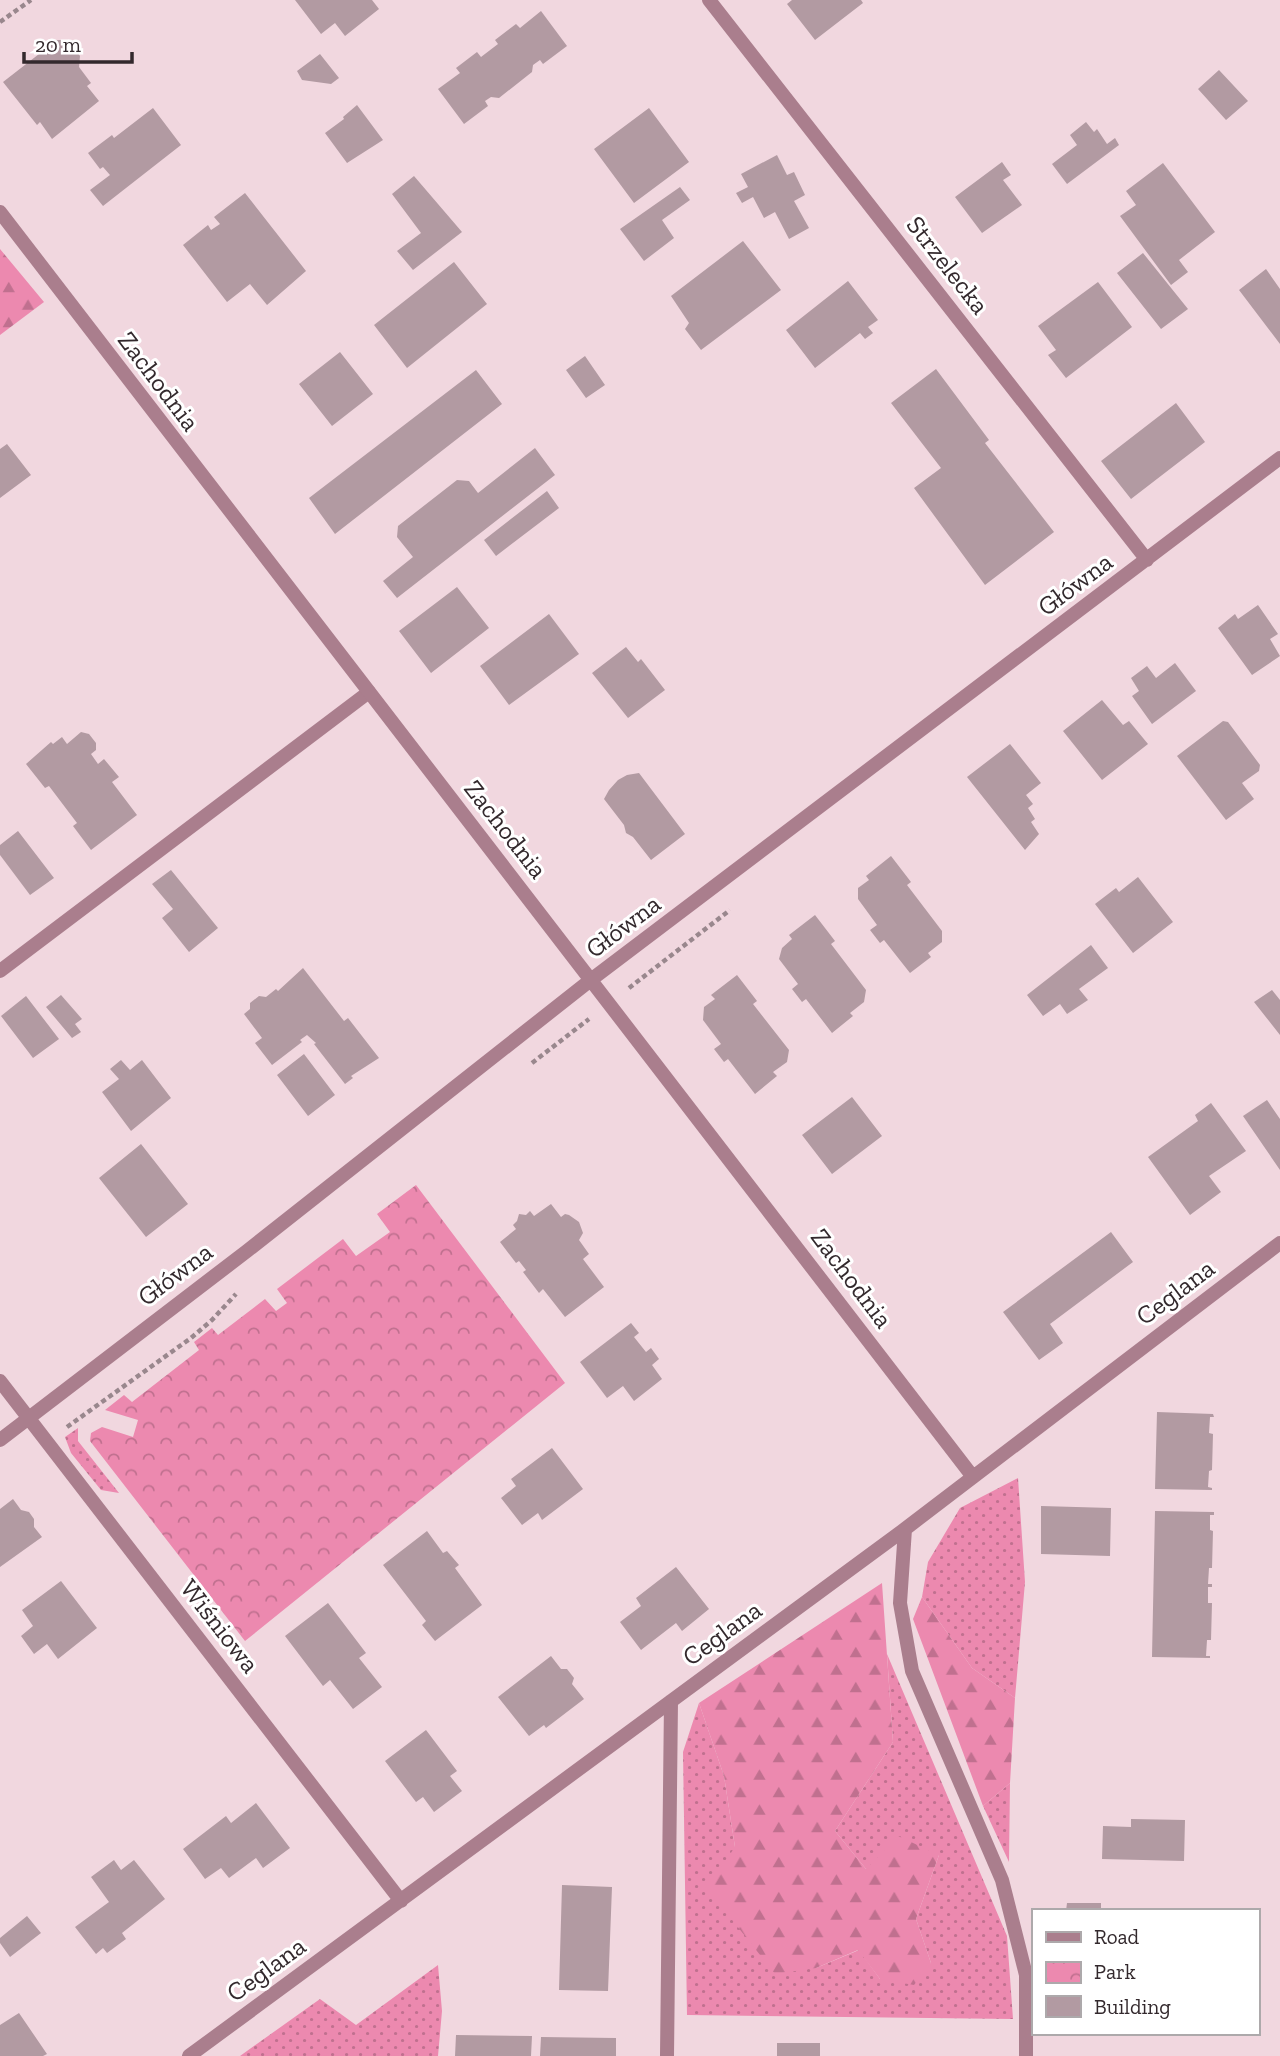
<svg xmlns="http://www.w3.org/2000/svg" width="1280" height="2056" font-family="'Zilla Slab',serif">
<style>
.grass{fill:url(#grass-dots)}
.forest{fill:url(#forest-firs)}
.park{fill:url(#park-crowns)}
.building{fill:#b29aa2}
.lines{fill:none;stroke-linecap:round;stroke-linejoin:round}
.path{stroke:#99878d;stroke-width:4.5;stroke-dasharray:5 3.5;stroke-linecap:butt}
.lane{stroke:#aa7e8d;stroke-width:14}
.street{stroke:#aa7e8d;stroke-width:14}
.labels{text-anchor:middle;stroke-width:6;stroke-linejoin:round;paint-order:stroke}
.street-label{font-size:26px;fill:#33292d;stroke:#fff}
</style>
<defs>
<pattern id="grass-dots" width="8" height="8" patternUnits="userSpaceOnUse" patternTransform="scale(1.75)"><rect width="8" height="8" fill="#ec89af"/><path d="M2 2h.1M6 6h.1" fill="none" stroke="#c0708f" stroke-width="1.8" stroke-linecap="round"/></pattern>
<pattern id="forest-firs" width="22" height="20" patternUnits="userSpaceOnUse" patternTransform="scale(1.75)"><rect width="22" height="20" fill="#ec89af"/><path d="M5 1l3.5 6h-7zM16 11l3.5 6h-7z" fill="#c0708f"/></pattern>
<pattern id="park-crowns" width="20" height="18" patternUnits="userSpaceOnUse" patternTransform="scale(1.75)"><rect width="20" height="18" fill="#ec89af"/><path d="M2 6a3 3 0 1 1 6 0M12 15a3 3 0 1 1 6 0" fill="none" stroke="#c0708f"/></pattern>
</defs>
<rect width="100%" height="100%" fill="#f1d7df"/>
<path class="grass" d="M78 1428V1441L119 1493 101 1490 71 1453 65 1437Z
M1018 1478 1025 1582 1015 1698 972 1668 922 1597 928 1562 960 1508Z
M887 1654 1007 1936 1013 2019 687 2015 683 1752 699 1703 724 1776 735 1847 816 1968 859 1950 880 1979 931 1963 916 1919 939 1855 866 1869 835 1831 893 1742Z
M1010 1783 1009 1862 983 1806Z
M438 1965 442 2011 438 2056H240L320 1999 356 2025Z"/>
<path class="forest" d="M0 249 44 302 0 335Z
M882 1583 893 1742 835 1831 866 1869 898 1836 939 1855 916 1919 931 1963 914 1985 880 1979 858 1950 816 1968 775 1974 707 1888 735 1847 724 1776 699 1703Z
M922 1597 972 1668 1015 1698 1010 1783 983 1806 913 1619Z"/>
<path class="park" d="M416 1185 565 1383 245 1641 90 1441 91 1433 102 1427 133 1437 138 1420 105 1410 124 1395 132 1402 199 1350 194 1342 212 1328 218 1335 265 1299 276 1311 287 1303 277 1289 343 1239 356 1256 390 1232 377 1214Z"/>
<path class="building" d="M295 0H372L379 9 345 36 335 23 321 34Z
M792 0H861L863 3 815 40 787 4Z
M541 11 567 46 543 64 540 60 533 65 532 72 499 98 491 97 485 101 488 106 464 124 438 89 460 73 456 68 477 52 481 57 498 44 495 40 516 24 520 28Z
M57 40H69L80 56 79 67 91 83 87 86 99 101 52 139 40 122 37 125 3 82Z
M320 54 339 78 331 84 302 80 297 71Z
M1219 70 1248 101 1226 120 1198 89Z
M357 105 383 140 347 163 325 133 344 119 343 117Z
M153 108 181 145 103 206 90 190 110 175 103 167 100 169 88 153 112 135 114 138Z
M649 108 689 162 634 203 594 149Z
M1086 122 1094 132 1097 129 1107 144 1115 138 1119 145 1067 184 1052 164 1077 145 1070 135Z
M777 155 787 175 794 172 805 195 794 201 809 228 789 239 775 212 764 218 753 197 742 203 736 193 748 187 741 174Z
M1002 162 1011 175 1003 180 1022 205 982 233 955 197Z
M1163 163 1215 232 1179 260 1188 272 1171 285 1120 216 1136 205 1126 191Z
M414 176 462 232 413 270 397 251 421 233 392 194Z
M680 187 690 200 662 220 674 238 644 261 620 229Z
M245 193 306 271 267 305 250 284 227 302 183 245 208 225 211 230 220 224 214 217Z
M743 241 781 290 701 350 685 329 689 323 671 296Z
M1143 253 1188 309 1161 329 1117 273Z
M454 262 487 304 407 368 374 325Z
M1266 269 1280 289V344L1239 290Z
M848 281 878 320 868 327 873 333 865 339 860 333 815 368 786 330Z
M1098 282 1132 327 1066 378 1048 355 1056 350 1038 326Z
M340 352 373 394 332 426 299 384Z
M585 356 605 385 586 398 566 370Z
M936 369 989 440 985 443 1054 532 985 585 914 488 941 468 891 403Z
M476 370 502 404 335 534 309 498Z
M1176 403 1205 442 1131 499 1101 461Z
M7 444 31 475 0 498V449Z
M535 448 555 475 397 598 383 581 413 557 397 537 398 526 457 480 469 481 478 493Z
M547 491 559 508 496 556 484 540Z
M457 587 489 628 431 673 399 631Z
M1258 605 1278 634 1270 639 1280 656 1252 675 1218 628 1235 614 1238 619Z
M549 614 579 654 509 705 480 666Z
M626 647 638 662 641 659 665 690 628 718 592 673Z
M1175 663 1196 691 1152 724 1132 696 1139 691 1131 678 1147 666 1156 678Z
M1102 700 1123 725 1129 721 1148 744 1102 780 1063 731Z
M1223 721 1228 722 1260 765 1259 771 1242 783 1254 799 1226 820 1177 756Z
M81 732 89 734 96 743V750L91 754 98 764 104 759 119 777 112 782 137 815 91 850 73 826 77 823 49 786 45 788 26 764 51 742 53 744 62 737 67 744Z
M1010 744 1041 783 1026 795 1033 804 1028 808 1035 819 1031 822 1039 834 1025 850 967 777Z
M639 773 685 834 651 860 633 837 626 833 624 825 604 799 609 790 618 780 627 775Z
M18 831 54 878 30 895 0 855V845Z
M891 856 911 882 907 885 942 931V942L928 953 931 957 910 973 884 940 880 943 870 930 877 925 858 899V888L869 880 866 876Z
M171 870 218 928 189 952 162 918 173 909 152 884Z
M1138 877 1173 922 1133 953 1095 904 1116 888 1119 892Z
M815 915 835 941 831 944 866 990 864 1002 850 1013 853 1016 832 1033 806 999 802 1002 792 989 798 984 779 959 782 948 792 939 789 935Z
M1091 945 1108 968 1079 989 1088 1000 1067 1014 1060 1004 1043 1016 1027 995Z
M303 968 344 1021 348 1018 379 1058 351 1076 353 1078 345 1084 314 1044 316 1043 307 1035 300 1040 302 1042 272 1065 255 1043 262 1038 244 1014 250 1009V1003L259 996 266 997 276 989 278 991Z
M737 975 757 1001 753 1004 789 1050 787 1062 773 1072 777 1076 755 1094 728 1059 724 1062 714 1049 721 1044 703 1020 704 1007 715 999 711 995Z
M1272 990 1280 1000V1035L1254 1002Z
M61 995 82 1019 75 1024 81 1032 72 1038 46 1007Z
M26 996 59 1039 33 1058 1 1016Z
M304 1054 335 1095 308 1116 277 1075Z
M121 1060 130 1070 142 1060 171 1098 131 1131 102 1092 119 1079 110 1069Z
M852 1097 882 1136 832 1174 802 1135Z
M1267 1100 1280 1119V1170L1243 1116Z
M1211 1103 1246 1151 1209 1176 1221 1192 1190 1215 1148 1157 1198 1121 1195 1115Z
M141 1144 188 1204 146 1237 99 1178Z
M551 1204 561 1217 565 1214 569 1215 579 1222 583 1233 579 1240 589 1254 583 1259 604 1287 565 1317 543 1289 539 1293 523 1272 526 1270 519 1261 516 1263 500 1242 516 1229 513 1225 517 1221 519 1214 526 1215 530 1211 534 1216Z
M1111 1232 1133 1262 1050 1324 1063 1343 1039 1360 1003 1312Z
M631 1323 639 1333 634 1337 646 1352 651 1348 659 1359 652 1365 662 1379 634 1401 623 1386 607 1398 580 1362Z
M1157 1412 1213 1414 1214 1417H1210L1209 1433 1213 1434 1212 1470 1209 1471 1208 1487 1212 1488V1490L1155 1489Z
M552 1448 583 1489 542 1520 538 1513 522 1525 501 1498 516 1486 511 1479Z
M13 1499 21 1510 29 1512 34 1519V1527L42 1537 0 1567V1509Z
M1041 1506 1111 1508 1110 1556 1041 1554Z
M1155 1511 1214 1512V1515H1210V1530L1213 1531 1212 1568H1209L1208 1584H1212V1587H1208V1603H1212L1211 1640H1207L1206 1656H1210V1658L1152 1657Z
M427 1531 443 1553 447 1551 459 1565 455 1568 482 1605 435 1641 422 1625 426 1621 383 1565Z
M676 1567 709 1609 682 1631 676 1623 641 1650 620 1622 641 1606 636 1598Z
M61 1581 97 1628 58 1659 47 1644 34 1654 21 1636 33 1626 22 1610Z
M328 1603 366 1653 359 1658 382 1687 353 1709 330 1680 323 1686 285 1636Z
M551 1656 561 1669H567L574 1678 572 1684 584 1699 546 1728 544 1725 529 1736 498 1697Z
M426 1730 457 1771 450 1776 462 1791 434 1812 423 1797 416 1802 385 1761Z
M256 1803 290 1848 263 1868 256 1858 229 1878 221 1868 205 1879 183 1849 226 1816 231 1823Z
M1131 1819 1185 1820 1184 1861 1102 1859 1103 1826 1131 1827Z
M114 1860 121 1870 134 1860 165 1899 122 1933 126 1939 107 1953 103 1948 96 1954 75 1927 109 1902 91 1877Z
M562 1885 612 1887 608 1991 559 1990Z
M1067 1903H1101V1911H1066Z
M27 1916 41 1933 10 1957 0 1943V1938Z
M19 2013 47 2054 43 2056H0V2025Z
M456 2035 532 2036 531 2056H455Z
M541 2037 616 2038V2056H540Z
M777 2043H820V2056H777Z"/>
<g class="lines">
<path class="path" d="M0 22 31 0
M629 988 730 910
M532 1063 589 1019
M67 1427 191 1338 212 1320 236 1294"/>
<path class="lane" d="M0 971 369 692"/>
<path class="street" d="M709 0 1147 560
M0 212 973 1477
M0 1381 401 1901
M0 1440 247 1251 592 979 1280 458
M905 1529 900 1603 912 1671 1002 1880 1026 1975V2056
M189 2056 905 1529 1280 1243
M667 2056 671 1701"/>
</g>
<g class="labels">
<g class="street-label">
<text transform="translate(948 265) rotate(52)" y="9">Strzelecka</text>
<text transform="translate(159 381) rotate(53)" y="9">Zachodnia</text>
<text transform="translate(1075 584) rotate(-37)" y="9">Główna</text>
<text transform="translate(506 829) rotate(52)" y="9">Zachodnia</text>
<text transform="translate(623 926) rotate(-37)" y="9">Główna</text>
<text transform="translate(175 1274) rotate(-37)" y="9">Główna</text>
<text transform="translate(852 1278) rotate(53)" y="9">Zachodnia</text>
<text transform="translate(1175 1292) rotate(-37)" y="9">Ceglana</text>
<text transform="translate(220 1626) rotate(52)" y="9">Wiśniowa</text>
<text transform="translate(722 1633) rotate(-36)" y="9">Ceglana</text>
<text transform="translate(266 1969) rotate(-36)" y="9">Ceglana</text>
</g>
</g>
<rect x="1032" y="1909" width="228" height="126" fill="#ffffff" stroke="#ada9ab" stroke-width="2"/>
<rect x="1046" y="1932" width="35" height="10" fill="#aa7e8d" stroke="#ada9ab" stroke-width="2"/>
<text x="1094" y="1944" font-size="21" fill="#33292d">Road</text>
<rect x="1046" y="1962" width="35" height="21" fill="url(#park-crowns)" stroke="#ada9ab" stroke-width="2"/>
<text x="1094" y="1979" font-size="21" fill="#33292d">Park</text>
<rect x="1046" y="1996" width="35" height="21" fill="#b29aa2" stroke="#ada9ab" stroke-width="2"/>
<text x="1094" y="2014" font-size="21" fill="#33292d">Building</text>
<path d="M24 52v10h108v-10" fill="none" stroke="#33292d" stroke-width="3.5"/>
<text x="35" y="52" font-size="21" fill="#33292d" stroke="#ffffff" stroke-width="5" paint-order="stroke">20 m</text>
</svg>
